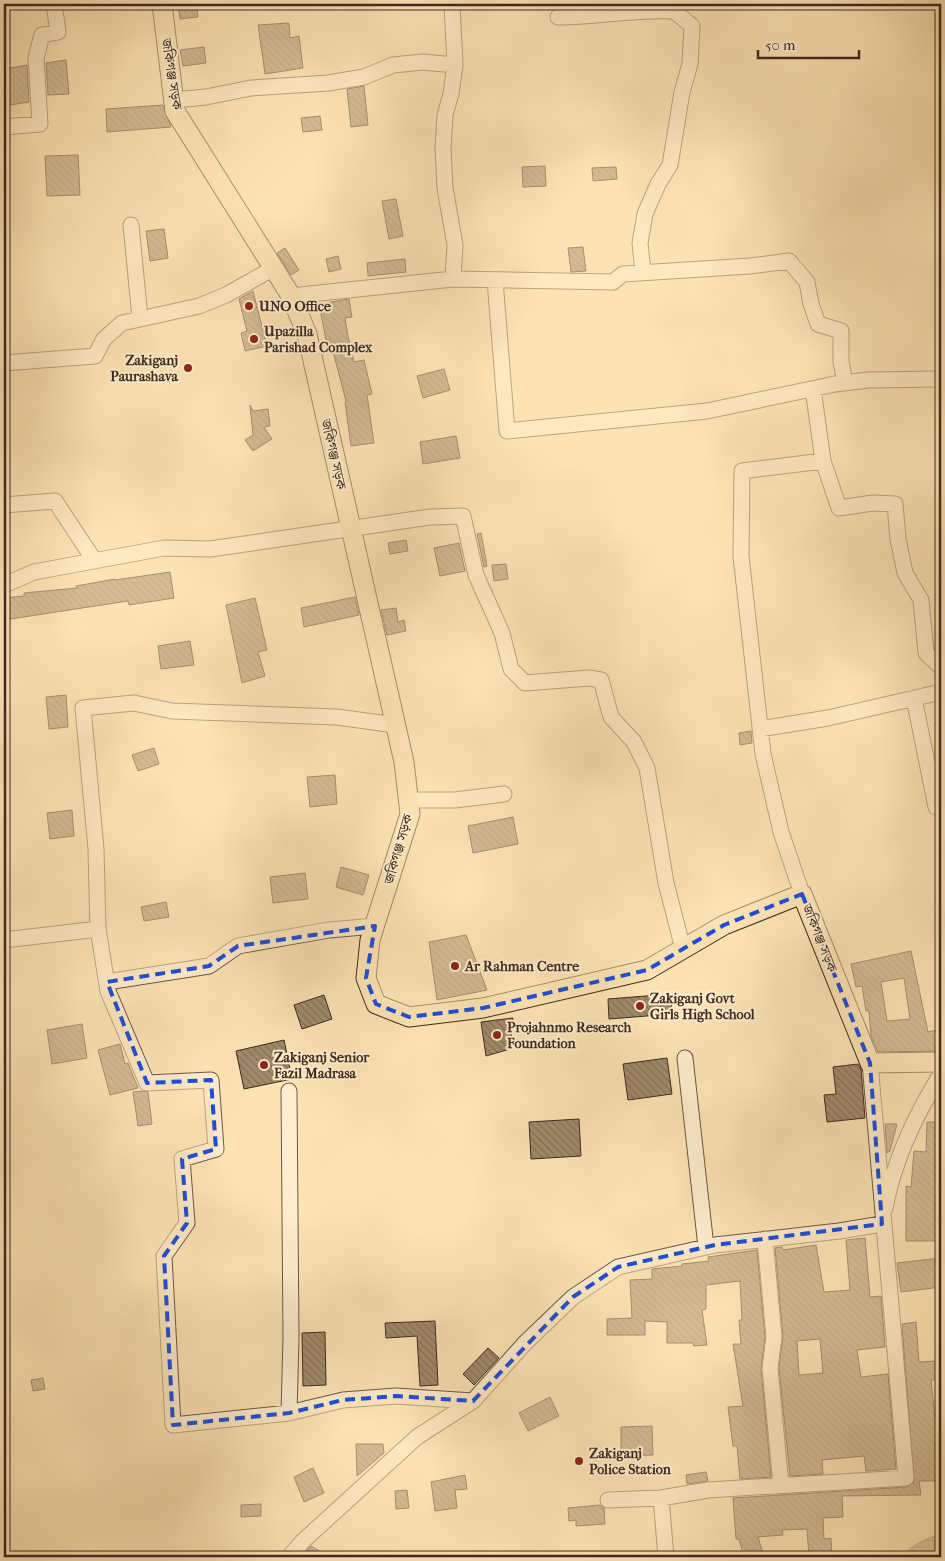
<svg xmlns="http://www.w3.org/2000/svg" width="945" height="1561" font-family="'IM FELL French Canon','Noto Serif Bengali',serif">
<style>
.water{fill:url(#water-rules);stroke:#8a735a}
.building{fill:url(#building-back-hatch);stroke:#3e2a1f;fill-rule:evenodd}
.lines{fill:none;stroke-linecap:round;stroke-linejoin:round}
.minor-casing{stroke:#6e5844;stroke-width:17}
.major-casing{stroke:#3e2a1f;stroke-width:21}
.minor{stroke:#feedce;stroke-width:15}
.major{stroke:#fde3b4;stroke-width:19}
.marked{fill:none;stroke:#1d4ed8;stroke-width:4;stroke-dasharray:10 6;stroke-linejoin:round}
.poi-dot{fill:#8f2418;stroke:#feedce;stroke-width:2}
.labels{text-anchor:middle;stroke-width:4;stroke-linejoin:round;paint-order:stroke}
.street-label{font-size:14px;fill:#3e2a1f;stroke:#feedce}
.poi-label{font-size:14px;font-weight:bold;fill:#3e2a1f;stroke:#feedce;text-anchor:start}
</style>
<defs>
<pattern id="water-rules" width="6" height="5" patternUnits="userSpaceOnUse" patternTransform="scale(1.25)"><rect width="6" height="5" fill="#bca481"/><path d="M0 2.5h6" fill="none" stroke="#9a8669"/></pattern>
<pattern id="building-back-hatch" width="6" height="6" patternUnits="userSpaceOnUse" patternTransform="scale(1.25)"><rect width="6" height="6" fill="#a18a6c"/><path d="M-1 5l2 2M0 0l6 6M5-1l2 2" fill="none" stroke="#857158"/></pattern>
</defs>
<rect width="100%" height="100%" fill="#fde3b4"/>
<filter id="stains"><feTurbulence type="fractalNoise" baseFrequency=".004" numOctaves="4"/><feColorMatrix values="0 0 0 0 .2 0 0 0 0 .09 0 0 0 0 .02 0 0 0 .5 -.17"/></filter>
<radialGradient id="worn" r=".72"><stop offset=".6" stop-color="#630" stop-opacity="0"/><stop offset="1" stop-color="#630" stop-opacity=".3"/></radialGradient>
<path class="water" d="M941 1533V1557H900L918 1543Z"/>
<path class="building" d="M178 4H196L198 17 180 19Z
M289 23 290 38 299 36 303 68 265 74 258 25Z
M204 47 206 63 183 66 180 50Z
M66 60 69 94 48 95 46 63Z
M27 65 29 102 4 106V69Z
M364 86 368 125 351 127 347 89Z
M163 105 171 127 107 132 106 109Z
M320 116 322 130 303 132 301 118Z
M78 155 80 195 47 196 45 156Z
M545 166 546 186 523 187 522 167Z
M616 167 617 179 593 181 592 168Z
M396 199 403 236 389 239 382 201Z
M164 229 168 258 150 261 146 231Z
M583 247 586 271 571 272 568 248Z
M285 248 299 270 291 275 277 253Z
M338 256 341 269 329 272 326 259Z
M405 259 406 272 368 276 367 263Z
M253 291 267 346 245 351 241 333 247 331 239 299Z
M349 299 352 317 345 318 348 336 354 362 364 360 372 394 367 395 374 443 351 446 345 402 346 401 330 340H326L319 304Z
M444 369 450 390 423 398 417 376Z
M250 405 253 411 268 409 270 426 264 427 272 439 253 451 245 440 253 435Z
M456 436 460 458 423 464 420 442Z
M481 533 487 566 484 567 477 534Z
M406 540 408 551 390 554 388 543Z
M459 543 465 571 440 576 434 548Z
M506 564 508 579 494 581 492 565Z
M170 572 174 598 129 605 128 601 4 620V598L24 596V593L77 588 76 586 115 579V580Z
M355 597 359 615 304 627 301 608Z
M255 598 267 650 258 652 265 676 242 683 226 605Z
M396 608 398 622 404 620 406 631 387 635 381 610Z
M190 641 194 665 161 669 158 646Z
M66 695 68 727 49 729 46 697Z
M751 731 752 743 740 745 739 733Z
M154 748 159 764 138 771 132 755Z
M335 775 337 804 310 807 307 777Z
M72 810 74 836 50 839 47 813Z
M513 817 518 844 473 853 468 826Z
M341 867 369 875 363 895 336 887Z
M305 873 308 899 273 903 270 877Z
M166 902 169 917 144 921 141 907Z
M466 935 487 990 437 1000 429 942Z
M911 951 928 1032 941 1029V1051L878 1052 871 1036 869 1011H866L862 986 856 987 851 964ZM904 978 910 1019 887 1021 881 982Z
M671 994 672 1014 609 1019 608 999Z
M324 995 332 1019 302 1029 294 1005Z
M513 1018 510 1049 486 1056 481 1022Z
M82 1024 87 1058 52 1064 47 1030Z
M284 1040 292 1079 244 1089 236 1051Z
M120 1044 125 1064 128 1063 138 1088 110 1095 98 1050Z
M667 1058 672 1094 628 1100 623 1064Z
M858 1064 861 1069 865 1118 827 1122 824 1095 836 1094 833 1067Z
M143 1091 148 1092 152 1124 138 1126 133 1092Z
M579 1119 581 1156 531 1159 529 1122Z
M927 1122H941V1241H906V1186L911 1187 914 1151 926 1152Z
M885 1124H897L890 1151 887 1153Z
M865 1238 870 1297 881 1296 885 1347 857 1350 861 1377 888 1374 896 1469 866 1471 864 1456 822 1460 823 1474 790 1476 779 1368 783 1336 775 1248 782 1247 783 1250 816 1245 824 1292 850 1290 846 1240ZM820 1339 823 1373 799 1375 797 1341Z
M757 1250 765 1337 761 1369 771 1477 740 1479 737 1446H733L728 1407 743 1406 733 1344H741L739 1320H742L740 1281 706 1285V1309L702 1310 707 1345 694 1346 693 1343H667V1322L645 1321V1335H607V1319L632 1318 630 1280 652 1279V1269L682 1266V1264L709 1261 708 1257Z
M941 1258V1287L901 1292 897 1263Z
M435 1321 438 1385 420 1386 417 1336 386 1338 385 1323Z
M916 1322 919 1362 935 1361 937 1380H931L935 1419 941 1418V1481H919L921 1495 842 1496 843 1517 823 1518 824 1539 831 1538 832 1557H809L807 1529 782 1530 783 1535 758 1537 764 1557H744L739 1539H736L733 1498 907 1487 914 1482 902 1324Z
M325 1332 326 1385 303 1386 302 1333Z
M488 1348 499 1358 474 1385 463 1374Z
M43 1378 45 1389 33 1391 31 1380Z
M550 1397 559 1416 528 1431 519 1413Z
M652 1426 653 1455 621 1456V1427Z
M356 1444H383L384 1453 357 1476Z
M313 1468 324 1493 304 1502 294 1477Z
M706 1472 708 1481 687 1484 686 1475Z
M465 1475 467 1489 455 1490 457 1508 435 1511 431 1482Z
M407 1490 409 1508 396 1509 395 1491Z
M261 1504V1516L241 1517V1505Z
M600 1505 604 1508 605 1524 576 1526V1520L569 1521 568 1508Z
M311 1546 329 1557H301Z"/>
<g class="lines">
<g class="minor-casing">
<path id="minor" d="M452 4 455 65 451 94 445 115 443 148 445 188 455 245 453 279
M558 17C597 17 635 9 674 11
M174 100 206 97 251 88 328 83 364 77 393 65 423 62 455 65
M4 127 40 124 36 58 42 35 58 32 54 4
M131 225 140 318
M643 272 640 243 645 214 658 184 670 165 682 92 690 64 692 26 674 11 671 4
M495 280 507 431 707 411 835 384 868 380 941 379
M291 296 453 279 613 282 623 274 750 266 789 261 807 282 811 304 818 324 841 331V361L845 383
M4 363 95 356 104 339 122 323 199 306 226 295 274 268
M813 389 823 461 839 508 873 503 895 504 898 539 905 573 921 600 926 653 941 667
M4 505 55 501 94 560
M4 585 34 572 164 548 210 549 430 517 463 516 476 575 502 633 511 669 525 683 589 678 601 680 611 717 634 742 647 768 666 883 683 949
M914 698 936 807 941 806
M395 725 337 717 172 711 134 703 83 708 96 849 98 929 108 991 147 1083 211 1080 216 1149 182 1159 187 1223 164 1256 173 1425 289 1413 343 1400 396 1396 473 1401
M760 729 828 718 941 692
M409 800H455L504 794
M802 894 781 832 763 754 741 556 742 471 823 461
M4 940 98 929
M107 982 209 966 238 946 329 930 375 926
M685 1058 706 1247
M289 1091 291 1337 289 1413
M885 1208C894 1160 916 1114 941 1074
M765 1239 774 1337 770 1368 781 1485
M661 1498 666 1557
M608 1500 661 1498 708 1490 906 1478 870 1063
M289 1557 303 1541 417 1437 473 1401 524 1344 573 1297 618 1267 715 1245 839 1231 882 1224"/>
</g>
<g class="major-casing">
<path id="major" d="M162 4 175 111 291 296 307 334 404 762 410 814 370 940 366 978 376 1004 409 1017 483 1008 647 970 724 925 802 894 870 1063 941 1062"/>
</g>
<use href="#minor" class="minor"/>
<use href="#major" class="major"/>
</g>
<path d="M0 0H945V1561H0ZM802 894 870 1063 882 1224 715 1245 618 1267 573 1297 473 1401 396 1396 343 1400 289 1413 173 1425 164 1256 187 1223 182 1159 216 1149 211 1080 147 1083 107 982 209 966 238 946 375 926 366 978 376 1004 409 1017 483 1008 647 970 724 925Z" fill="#fde3b4" fill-opacity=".55" fill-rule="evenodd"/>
<path class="marked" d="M802 894 870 1063 882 1224 715 1245 618 1267 573 1297 473 1401 396 1396 343 1400 289 1413 173 1425 164 1256 187 1223 182 1159 216 1149 211 1080 147 1083 107 982 209 966 238 946 375 926 366 978 376 1004 409 1017 483 1008 647 970 724 925Z"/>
<g class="poi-dot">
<circle cx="249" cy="306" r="5"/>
<circle cx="254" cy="339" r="5"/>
<circle cx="188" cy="368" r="5"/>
<circle cx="455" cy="966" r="5"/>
<circle cx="640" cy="1006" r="5"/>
<circle cx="497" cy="1035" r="5"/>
<circle cx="264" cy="1065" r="5"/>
<circle cx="579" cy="1461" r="5"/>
</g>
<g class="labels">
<g class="street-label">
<text transform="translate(172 74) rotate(81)" y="5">জকিগঞ্জ সড়ক</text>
<text transform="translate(334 454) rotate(77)" y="5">জকিগঞ্জ সড়ক</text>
<text transform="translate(398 849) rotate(-74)" y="5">জকিগঞ্জ সড়ক</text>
<text transform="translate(820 938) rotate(68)" y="5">জকিগঞ্জ সড়ক</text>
</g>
<g class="poi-label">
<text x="259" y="311">UNO Office</text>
<text x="264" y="336">Upazilla<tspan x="264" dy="16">Parishad Complex</tspan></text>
<text x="178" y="365" text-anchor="end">Zakiganj<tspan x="178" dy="16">Paurashava</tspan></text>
<text x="465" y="971">Ar Rahman Centre</text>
<text x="650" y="1003">Zakiganj Govt<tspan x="650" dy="16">Girls High School</tspan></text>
<text x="507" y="1032">Projahnmo Research<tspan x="507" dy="16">Foundation</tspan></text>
<text x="274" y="1062">Zakiganj Senior<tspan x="274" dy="16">Fazil Madrasa</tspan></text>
<text x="589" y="1458">Zakiganj<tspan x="589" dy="16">Police Station</tspan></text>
</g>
</g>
<rect width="945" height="1561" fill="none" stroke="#fde3b4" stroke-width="20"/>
<rect x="5" y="5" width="935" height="1551" fill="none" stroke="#3e2a1f" stroke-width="2.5"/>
<rect x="10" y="10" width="925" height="1541" fill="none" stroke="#3e2a1f"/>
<path d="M758 50v8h101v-8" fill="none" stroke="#3e2a1f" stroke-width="2.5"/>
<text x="765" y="50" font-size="15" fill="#3e2a1f" stroke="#feedce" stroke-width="4" paint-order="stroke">50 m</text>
<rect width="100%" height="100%" filter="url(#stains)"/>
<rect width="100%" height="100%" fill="url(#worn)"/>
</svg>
